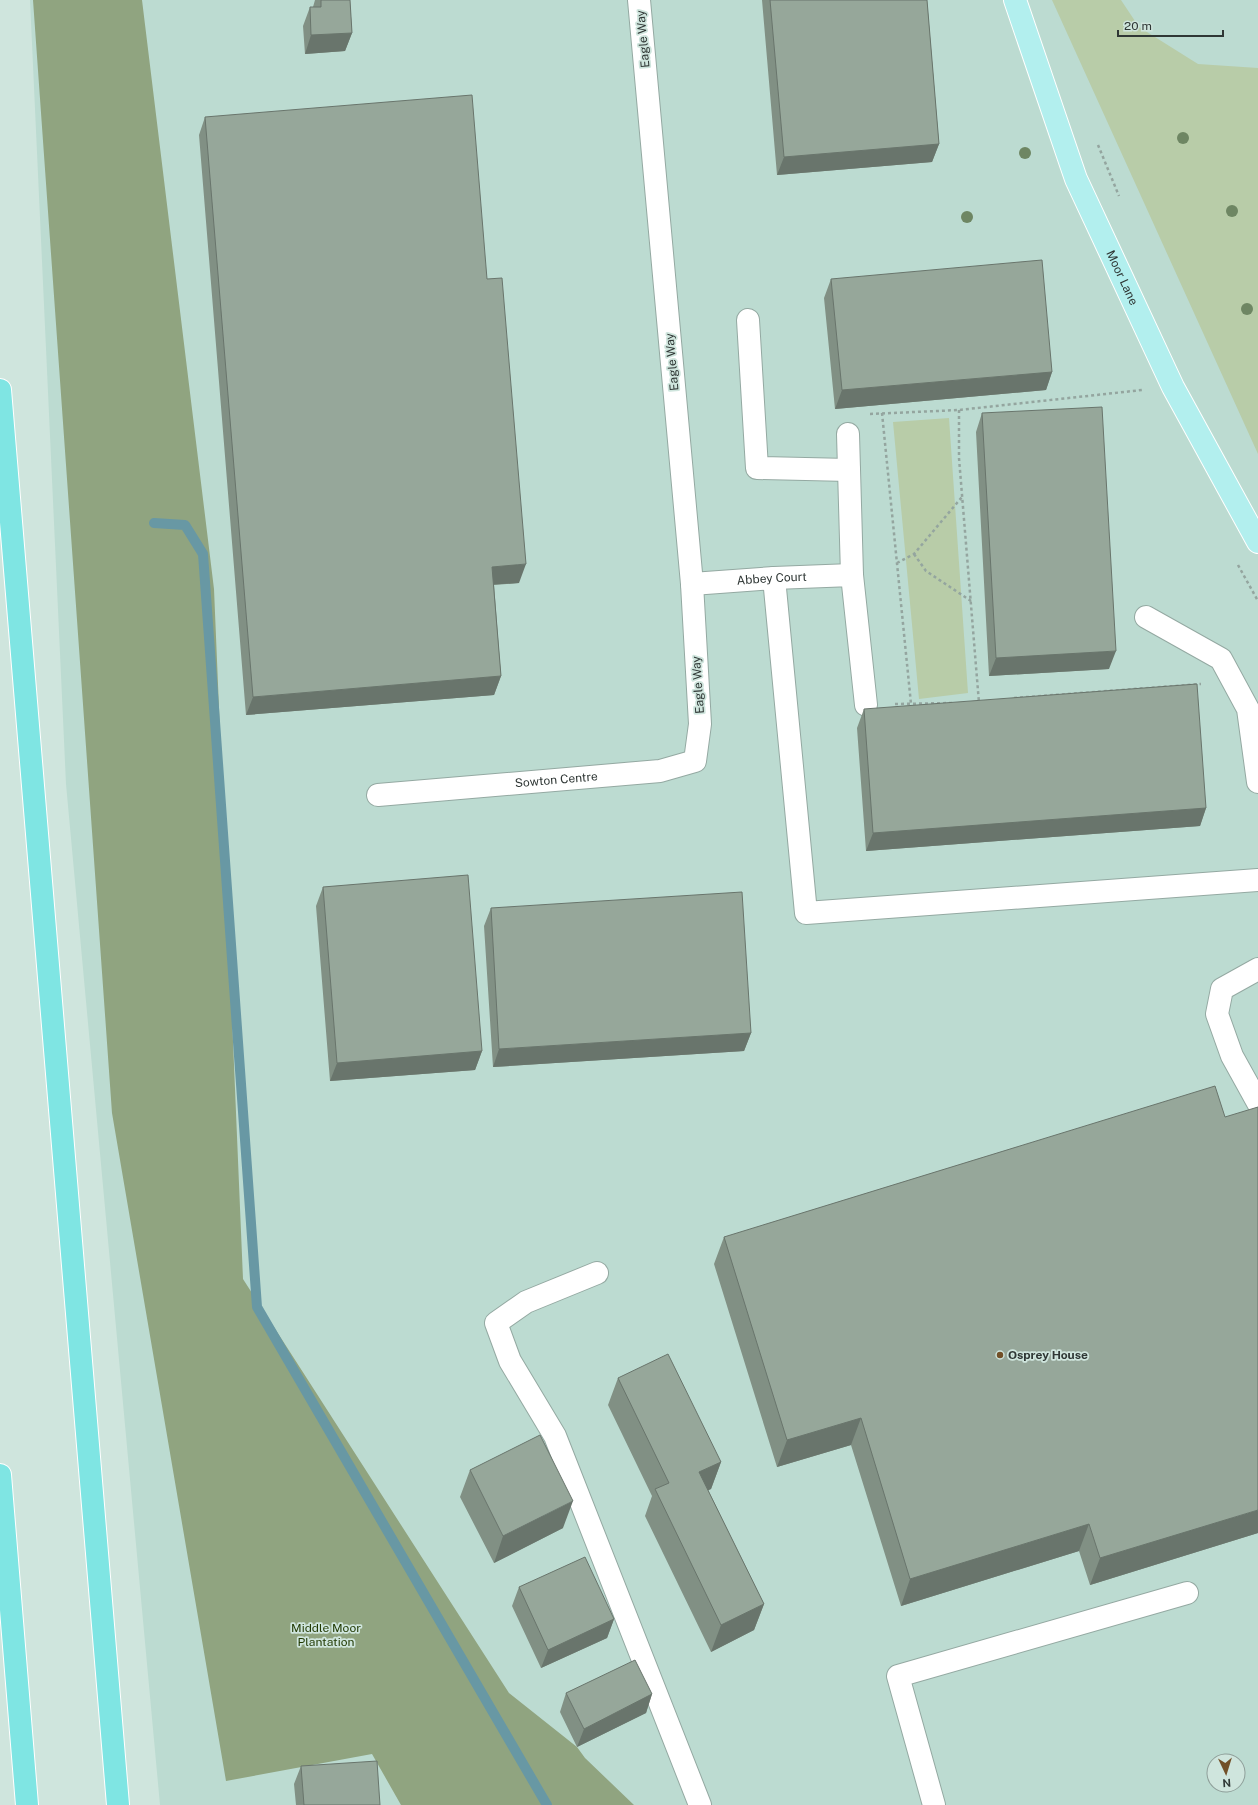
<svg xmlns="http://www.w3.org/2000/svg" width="1258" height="1805" font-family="'Public Sans',sans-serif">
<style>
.built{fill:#bcdbd1;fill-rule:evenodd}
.green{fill:#b8cca8}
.forest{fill:#90a480}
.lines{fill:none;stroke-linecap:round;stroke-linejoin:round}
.stream{stroke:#6898a4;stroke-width:10}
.minor-casing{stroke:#94a9a2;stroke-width:24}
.major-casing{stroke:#fff;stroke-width:24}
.highway-casing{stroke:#fff;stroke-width:24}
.path{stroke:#94a59f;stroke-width:2.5;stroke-dasharray:3 3;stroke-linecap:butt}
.minor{stroke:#fff;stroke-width:22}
.major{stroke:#b2efee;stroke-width:22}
.highway{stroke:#7fe5e3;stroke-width:22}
.tree{fill:#6e8663}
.wall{fill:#819084}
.shaded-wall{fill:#69756c}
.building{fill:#96a79a;stroke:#69756c}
.poi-dot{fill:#725028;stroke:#cfe5dd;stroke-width:1.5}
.labels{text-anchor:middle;stroke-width:3.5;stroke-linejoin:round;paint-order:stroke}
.street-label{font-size:12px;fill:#2f3735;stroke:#cfe5dd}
.poi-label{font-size:12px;font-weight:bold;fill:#2f3735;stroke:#cfe5dd;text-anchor:start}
.park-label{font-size:12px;fill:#1f3800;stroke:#cfe5dd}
</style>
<rect width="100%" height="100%" fill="#cfe5dd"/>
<path class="built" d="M30 0H1258V1805H160L66 784ZM1214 1761H1238V1785H1214Z"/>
<path class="green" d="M1052 0H1121L1139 27 1198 64 1258 68V454Z
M949 418 968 693 919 699 893 422Z"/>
<path class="forest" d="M33 0H142L214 589 243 1279 509 1693 577 1747 585 1758 634 1805H401L372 1754 226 1781 112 1113Z"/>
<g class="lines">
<path class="stream" d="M154 523 185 525 203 554 257 1307 547 1805"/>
<g class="minor-casing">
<g id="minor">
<path d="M748 320 757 468 849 470"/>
<path d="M848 434 852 575"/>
<path d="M774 578 806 913 1258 880"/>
<path id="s1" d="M692 584 774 578 852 575 866 705"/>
<path d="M1146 617 1221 659 1248 709 1258 782"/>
<path id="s2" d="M378 795 660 771 695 761 700 724 692 584 639 0"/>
<path d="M1258 969 1222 989 1217 1014 1232 1056 1258 1103"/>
<path d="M597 1273 526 1302 496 1323 510 1361 555 1436 700 1805"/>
<path d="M934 1805 898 1676 1187 1593"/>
</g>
</g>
<g class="major-casing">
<g id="major">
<path id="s3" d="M1015 0 1076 179 1173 387 1258 542"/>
</g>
</g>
<g class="highway-casing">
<path id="highway" d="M0 390 118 1805
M0 1475 27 1805"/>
</g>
<path class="path" d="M1098 145 1119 196
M959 410V458L979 703
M882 413 911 704
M870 414 959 410 1142 390
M914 554 926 571 971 601
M897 563 914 554 962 497
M1238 565 1258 601
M1014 698 1201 684
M895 704 952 703"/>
<use href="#minor" class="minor"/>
<use href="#major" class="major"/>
<use href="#highway" class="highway"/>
</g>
<g class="tree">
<circle cx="1183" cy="138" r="6"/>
<circle cx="1025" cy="153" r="6"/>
<circle cx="1232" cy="211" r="6"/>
<circle cx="967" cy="217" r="6"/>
<circle cx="1247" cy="309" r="6"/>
</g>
<path class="wall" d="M315 0H350L352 33 345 51 305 54 303 26 310 7H313Z
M762 0H927L939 144 932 162 777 175Z
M205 117 487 279 519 583 494 585 501 676 494 695 246 715 199 135Z
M831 279 1052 372 1046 390 835 409 824 298Z
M982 413 1109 669 989 676 976 432Z
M864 709 1206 808 1200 826 866 851 857 728Z
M323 887 482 1051 475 1070 330 1081 316 906Z
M491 908 751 1033 744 1051 493 1067 484 926Z
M724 1237 1258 1533 1090 1585 1079 1551 901 1606 851 1445 777 1467 714 1264Z
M618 1378 721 1462 711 1489 708 1490 764 1604 754 1630 711 1652 645 1516 652 1496 608 1405Z
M470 1470 563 1528 494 1563 460 1497Z
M519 1587 614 1619 607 1638 541 1668 512 1606Z
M566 1693 652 1694 646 1713 577 1747 560 1712Z
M301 1766 380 1805H296L294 1784Z"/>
<path class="shaded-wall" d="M352 33 345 51 305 54 311 35Z
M939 144 932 162 777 175 784 157Z
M1052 372 1046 390 835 409 842 390Z
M526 564 519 583 485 585 492 567Z
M1116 651 1109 669 989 676 996 658Z
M501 676 494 695 246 715 253 697Z
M1206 808 1200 826 866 851 873 833Z
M751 1033 744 1051 493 1067 499 1049Z
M482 1051 475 1070 330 1081 337 1063Z
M861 1418 851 1445 777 1467 787 1440Z
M721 1462 711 1489 690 1499 699 1472Z
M573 1501 563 1528 494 1563 503 1536Z
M1258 1510V1533L1090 1585 1100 1558Z
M1089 1524 1079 1551 901 1606 910 1579Z
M764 1604 754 1630 711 1652 721 1625Z
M614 1619 607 1638 541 1668 548 1650Z
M652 1694 646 1713 577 1747 584 1729Z"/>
<path class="building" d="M321 0H350L352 33 311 35 310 7H321Z
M770 0H927L939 144 784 157Z
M472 95 487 279 502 278 526 564 492 567 501 676 253 697 205 117Z
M1042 260 1052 372 842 390 831 279Z
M1102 407 1116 651 996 658 982 413Z
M1197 684 1206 808 873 833 864 709Z
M468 875 482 1051 337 1063 323 887Z
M742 892 751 1033 499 1049 491 908Z
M1215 1086 1225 1117 1258 1107V1510L1100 1558 1089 1524 910 1579 861 1418 787 1440 724 1237Z
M668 1354 721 1462 699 1472 764 1604 721 1625 655 1489 669 1483 618 1378Z
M540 1435 573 1501 503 1536 470 1470Z
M585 1557 614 1619 548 1650 519 1587Z
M635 1660 652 1694 584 1729 566 1693Z
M377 1761 380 1805H304L301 1766Z"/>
<circle class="poi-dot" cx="1000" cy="1355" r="4"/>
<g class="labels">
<g class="street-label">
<text transform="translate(643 39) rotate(-95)" y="4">Eagle Way</text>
<text dy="4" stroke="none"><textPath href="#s3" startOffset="298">Moor Lane</textPath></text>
<text transform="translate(672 362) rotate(-95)" y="4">Eagle Way</text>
<text dy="4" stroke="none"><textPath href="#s1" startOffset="80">Abbey Court</textPath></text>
<text transform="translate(698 685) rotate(-94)" y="4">Eagle Way</text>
<text dy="4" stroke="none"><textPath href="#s2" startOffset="179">Sowton Centre</textPath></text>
</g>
<g class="poi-label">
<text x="1008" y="1359">Osprey House</text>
</g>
<g class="park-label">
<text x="326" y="1632">Middle Moor<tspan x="326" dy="14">Plantation</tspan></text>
</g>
</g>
<g transform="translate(1226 1773) rotate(176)"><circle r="19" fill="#cfe5dd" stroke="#8f9f9a"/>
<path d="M0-3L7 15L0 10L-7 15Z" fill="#725028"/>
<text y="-6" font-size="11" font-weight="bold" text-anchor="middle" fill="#2f3735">N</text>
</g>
<path d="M1118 30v6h105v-6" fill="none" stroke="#2f3735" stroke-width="2"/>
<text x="1124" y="30" font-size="12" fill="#2f3735" stroke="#cfe5dd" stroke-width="3" paint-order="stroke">20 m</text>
</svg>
